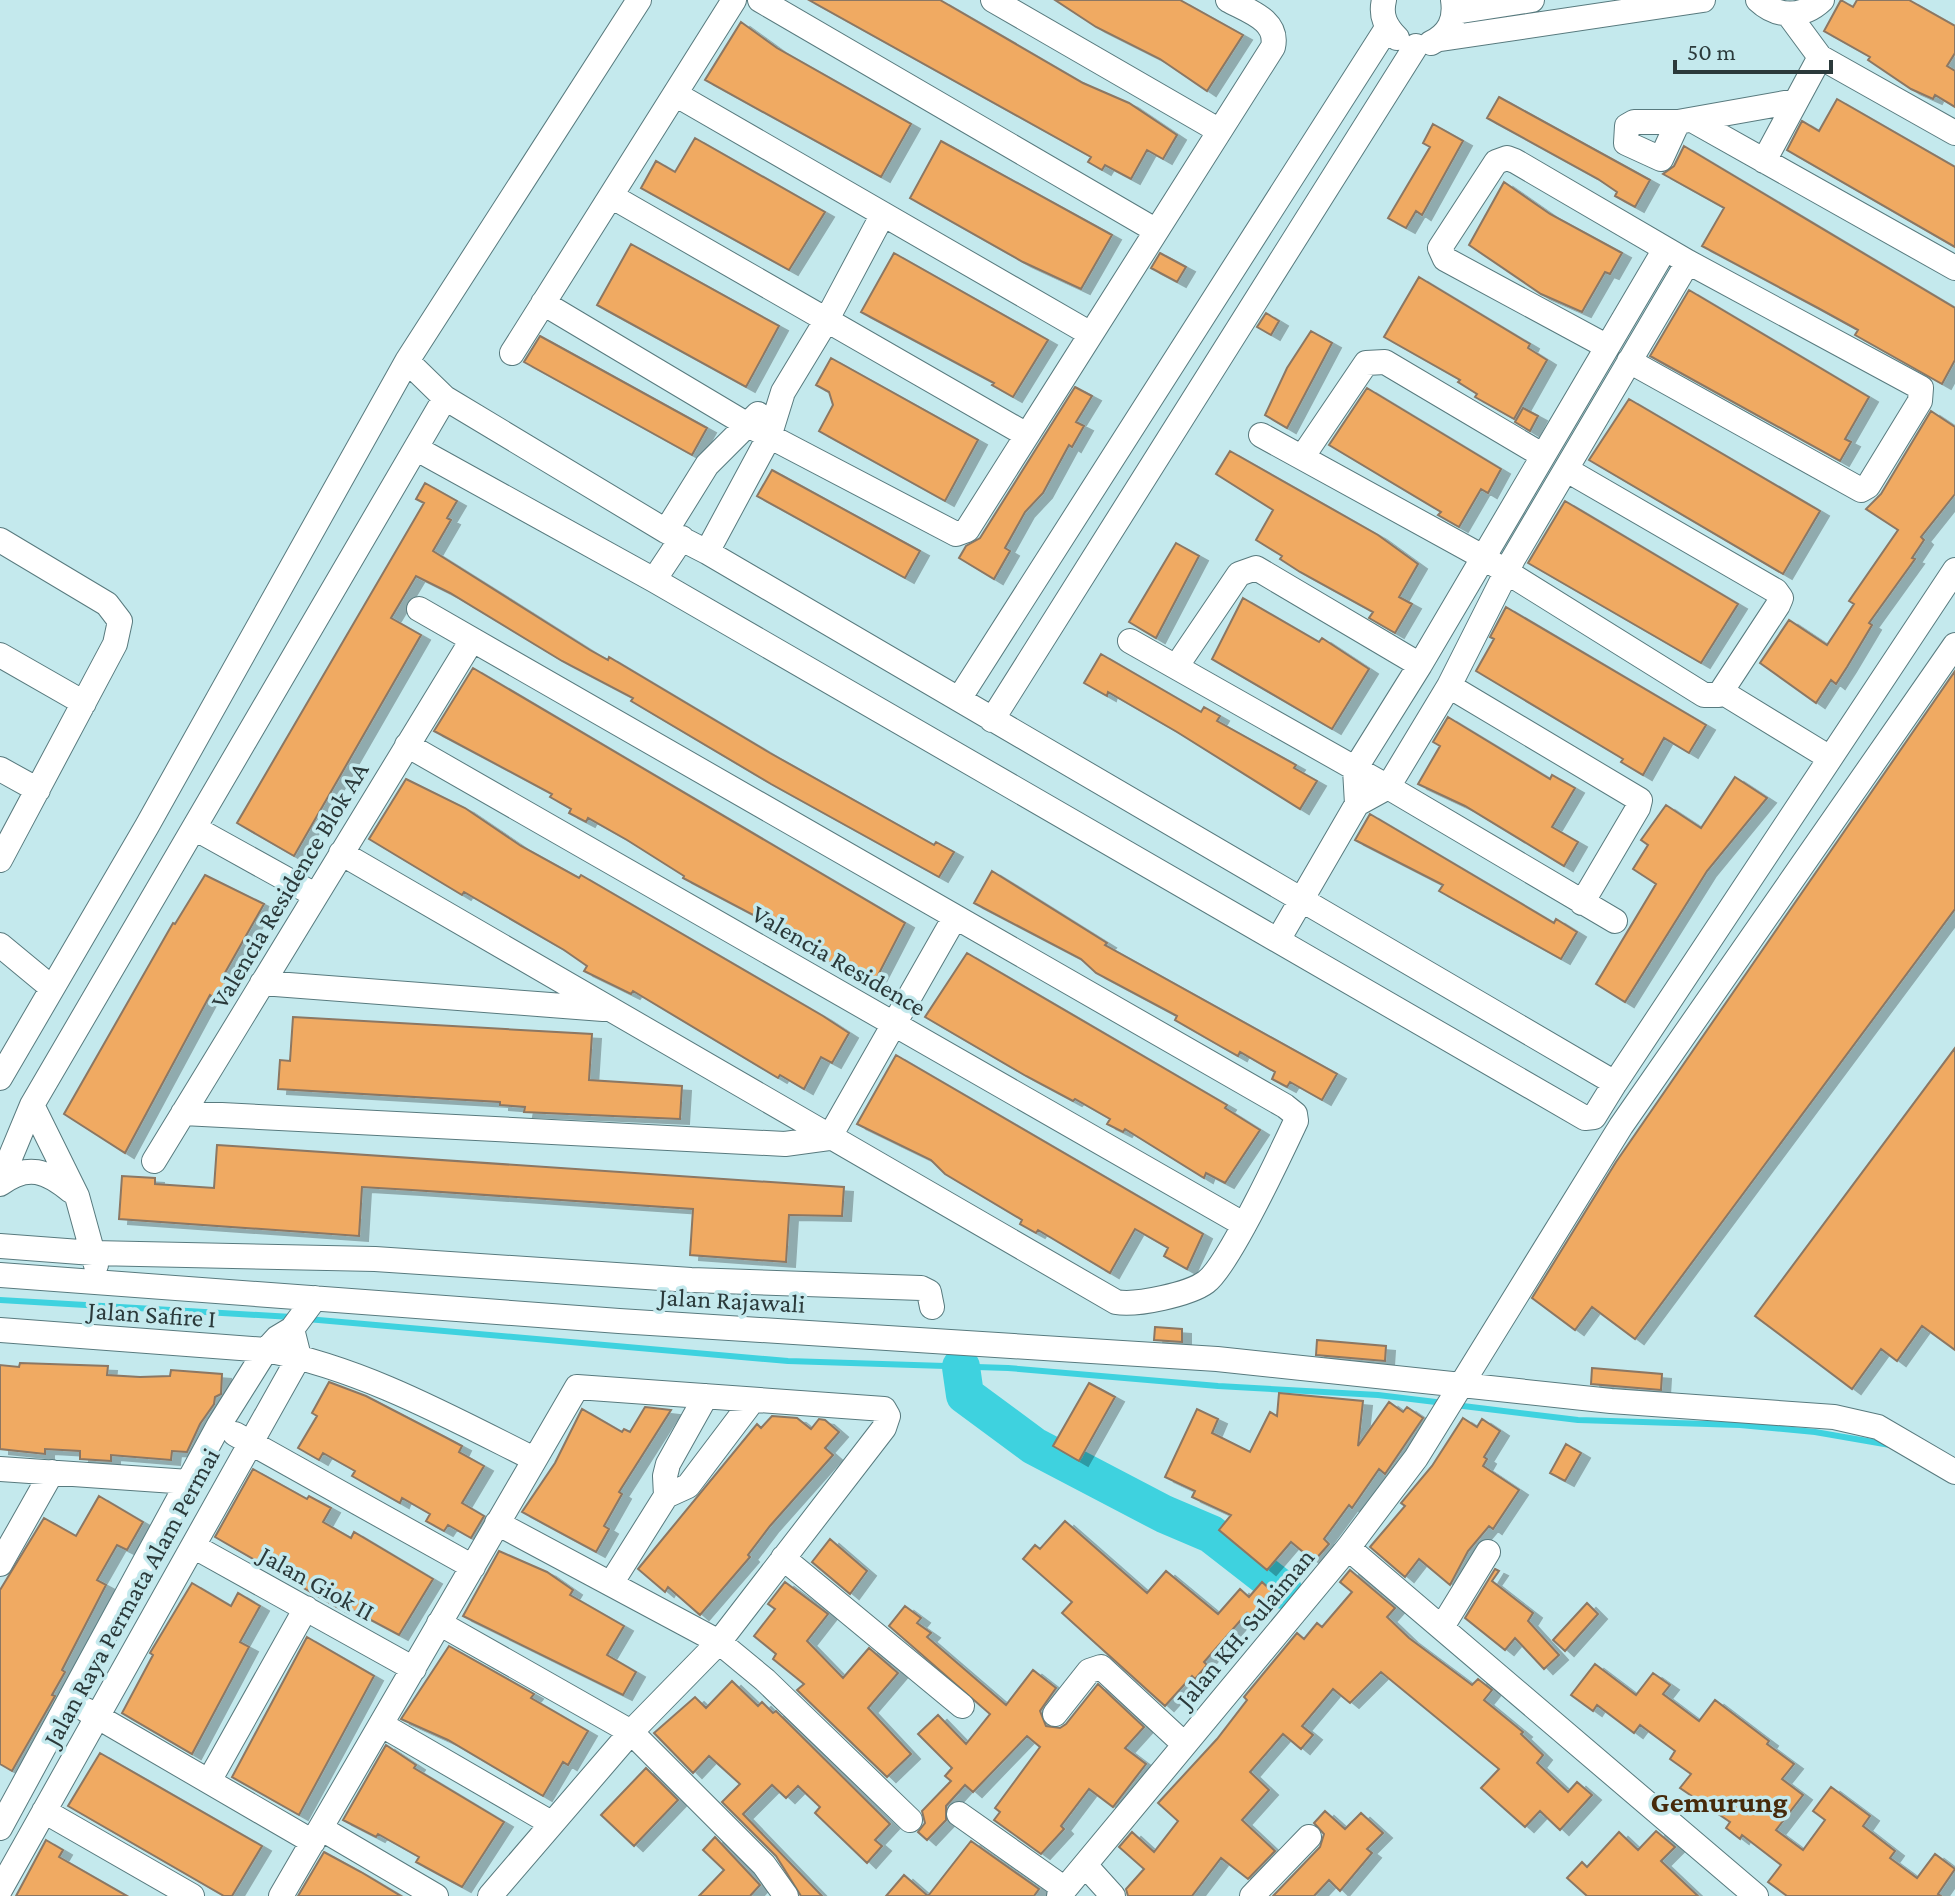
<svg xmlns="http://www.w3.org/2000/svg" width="1955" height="1896" font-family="'Crimson Pro',serif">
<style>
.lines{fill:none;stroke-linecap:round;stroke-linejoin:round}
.stream{stroke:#3ed2df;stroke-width:6}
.river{stroke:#3ed2df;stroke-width:38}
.building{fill:#f0aa62;stroke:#8c7763;stroke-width:2;filter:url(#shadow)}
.minor-casing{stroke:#587a7e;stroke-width:26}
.minor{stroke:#fff;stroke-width:24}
.labels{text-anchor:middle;stroke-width:7;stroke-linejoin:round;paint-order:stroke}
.street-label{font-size:26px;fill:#2b3a3b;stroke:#c4e9ed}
.quarter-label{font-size:30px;font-weight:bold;fill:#462a0b;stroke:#c4e9ed}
</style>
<defs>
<filter id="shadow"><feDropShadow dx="9" dy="5" stdDeviation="0" flood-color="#0004"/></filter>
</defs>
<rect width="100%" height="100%" fill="#c4e9ed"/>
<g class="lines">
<path class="stream" d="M0 1300 292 1317
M307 1319 788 1361 1008 1368 1218 1386 1378 1395 1444 1403
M1455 1405 1578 1420 1740 1425 1815 1432 1890 1445"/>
<path class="river" d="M961 1367 965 1395 1034 1446 1164 1514 1211 1534 1283 1590"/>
</g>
<path class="building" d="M809 0H940L1083 83 1129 103 1177 135 1163 159 1147 150 1131 179 1105 165 1102 170 1088 162 1091 157Z
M1055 0H1180L1243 35 1207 91 1160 59 1096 27Z
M1841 0 1853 7 1857 0H1909L1955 26V53L1947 66 1955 71V107L1935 95 1933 99 1911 89 1868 60 1870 57 1824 31Z
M741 22 777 48 911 124 881 177 705 80Z
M1499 97 1650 180 1635 207 1615 196 1617 192 1598 179 1487 118Z
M1837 99 1955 167V247L1787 150 1802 121 1819 131Z
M1433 124 1463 141 1422 215 1416 211 1406 228 1388 218 1430 147 1423 143Z
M695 138 825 212 789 270 641 188 656 161 675 172Z
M941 141 1112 235 1081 289 1023 262 910 198Z
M1684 146 1955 308V360L1942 384 1855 335 1858 330 1818 308 1702 246 1724 208 1663 174 1674 166Z
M1504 182 1550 214 1622 253 1610 274 1605 272 1582 312 1541 294 1469 245Z
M631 244 779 326 746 387 597 305Z
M894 253 1048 340 1013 397 992 385 994 383 861 312Z
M1160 253 1186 267 1177 282 1151 268Z
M1419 277 1530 344 1528 348 1547 360 1514 419 1475 397 1477 394 1458 382 1460 380 1384 337Z
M1689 290 1869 397 1845 439 1851 442 1840 461 1650 356Z
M1266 313 1279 321 1271 335 1257 327Z
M1311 331 1332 343 1287 428 1265 415 1287 368Z
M540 336 707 428 692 455 524 362Z
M831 358 978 440 945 501 819 431 833 405 829 392 816 385Z
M1075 387 1092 396 1076 422 1084 426 1072 447 1069 445 1043 493 1025 512 1005 548 1010 551 994 579 959 558 966 546 980 538Z
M1367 388 1501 469 1488 493 1481 489 1459 527 1438 515 1441 512 1329 445Z
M1629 399 1820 511 1783 574 1589 460Z
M1523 408 1538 416 1530 431 1515 422Z
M1931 411 1955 427V494L1921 537 1924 540 1912 558 1915 559 1869 623 1872 625 1847 667 1836 684 1831 680 1816 703 1760 663 1789 620 1827 645 1837 630 1854 604 1849 601 1898 530 1866 509 1881 494Z
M1230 451 1378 535 1418 564 1399 597 1412 604 1395 633 1369 618 1373 612 1300 572 1280 559 1282 556 1256 540 1273 510 1216 474Z
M772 470 920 551 905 578 757 496Z
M425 483 457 501 447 518 451 520 433 551 590 650 608 660 609 657 770 753 934 845 936 842 954 852 939 877 771 784 631 701 633 698 562 661 450 593 416 576 391 618 421 635 294 856 237 823 424 503 416 499Z
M1565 501 1738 604 1701 663 1528 563Z
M1176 543 1199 556 1156 638 1129 622Z
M1243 598 1319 642 1322 638 1369 669 1332 729 1212 659Z
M1506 607 1706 725 1689 753 1664 738 1643 775 1621 762 1623 759 1476 671 1494 639 1490 637Z
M1101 654 1201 712 1204 707 1220 716 1217 721 1296 765 1294 768 1317 781 1300 809 1177 732 1108 692 1107 696 1084 683Z
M473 668 905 923 874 983 833 964 799 944 801 940 683 878 684 876 627 840 588 818 586 822 569 813 571 809 550 797 552 794 434 731Z
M1955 671V909L1635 1339 1592 1307 1575 1330 1532 1298 1616 1162Z
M1448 717 1550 779 1552 775 1575 788 1552 827 1578 842 1564 866 1465 806 1418 784 1440 746 1433 742Z
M1735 777 1767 798 1707 871 1625 1002 1596 984 1656 884 1633 869 1648 845 1641 840 1666 805 1701 828Z
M406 779 465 808 521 846 579 878 581 875 823 1016 849 1033 832 1063 821 1057 804 1089 780 1075 778 1078 633 991 631 994 584 971 587 966 564 950 464 892 462 895 369 839Z
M1370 814 1554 923 1556 919 1577 932 1561 959 1439 891 1443 885 1355 840Z
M992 871 1107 943 1105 945 1337 1074 1322 1100 1290 1082 1287 1087 1272 1079 1275 1072 1240 1052 1238 1056 1220 1046 1175 1020 1177 1016 1096 973 1081 959 974 903Z
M205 875 264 904 222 978 227 980 216 999 210 995 125 1153 64 1114 173 923 175 924Z
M967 953 1227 1105 1225 1108 1260 1130 1225 1183 1206 1173 1204 1178 1125 1129 1123 1132 1107 1124 1110 1119 1075 1099 1073 1101 1026 1076 925 1017Z
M293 1017 592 1034 589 1080 682 1086 680 1119 524 1112 525 1107 500 1105V1102L278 1089 280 1060 290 1061Z
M1955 1048V1350L1922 1326 1897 1361 1881 1349 1852 1389 1755 1316Z
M896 1055 1203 1234 1187 1269 1164 1256 1168 1248 1135 1229 1110 1273 1038 1230 1036 1233 1020 1224 1022 1220 945 1174 931 1160 857 1124Z
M217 1145 844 1187 842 1216 789 1215 786 1262 690 1255 693 1209 412 1190 362 1187 359 1236 119 1219 122 1176 155 1178V1184L214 1188Z
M1155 1327 1182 1329V1342L1154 1340Z
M1317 1340 1386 1346 1385 1361 1316 1355Z
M20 1363 108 1366 107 1375 140 1377 170 1376 171 1370 222 1374 221 1394 215 1397 214 1404 200 1424 187 1452 172 1451 171 1460 111 1455V1461L80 1459V1451L45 1449V1454L0 1449V1365L19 1367Z
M1592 1368 1662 1374 1661 1390 1591 1384Z
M329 1382 366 1396 445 1437 462 1446 459 1452 484 1466 462 1503 484 1516 471 1538 448 1525 444 1531 426 1521 430 1514 402 1498 400 1503 375 1489 352 1476 355 1471 323 1453 319 1460 298 1448 317 1416 312 1413Z
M1089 1383 1115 1397 1079 1461 1053 1446Z
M1279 1393 1363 1401 1358 1446 1389 1402 1403 1412 1407 1407 1423 1418 1385 1474 1379 1469 1352 1508 1349 1505 1324 1539 1329 1544 1314 1561 1291 1542 1267 1570 1219 1530 1231 1515 1192 1497 1195 1491 1165 1477 1197 1409 1218 1419 1212 1433 1250 1452 1270 1412 1277 1416Z
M645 1407 671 1410 619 1492 622 1494 604 1526 609 1529 596 1552 522 1512 555 1463 582 1409 622 1432 624 1429 630 1432Z
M772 1416 797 1418 811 1429 819 1419 825 1420 839 1432 825 1448 833 1455 770 1526 748 1555 750 1557 700 1615 668 1587 665 1592 638 1569 757 1424 761 1428Z
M1463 1418 1477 1427 1482 1419 1500 1431 1484 1457 1487 1459 1483 1466 1519 1490 1493 1529 1489 1526 1468 1551 1450 1585 1419 1559 1405 1577 1370 1547 1405 1506 1401 1503 1432 1466Z
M1566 1444 1581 1453 1565 1481 1550 1473Z
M253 1469 307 1499 309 1496 331 1508 323 1522 351 1538 354 1532 433 1579 399 1635 343 1605 340 1609 215 1537Z
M99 1496 143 1522 127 1550 117 1545 97 1580 106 1585 62 1670 65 1672 52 1695 55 1696 12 1771 0 1764V1590L44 1518 76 1536Z
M1065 1521 1147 1593 1166 1571 1218 1614 1240 1589 1249 1597 1262 1582 1274 1593 1252 1618 1247 1613 1204 1662 1207 1665 1195 1679 1192 1676 1165 1706 1062 1613 1072 1602 1023 1559 1035 1545 1040 1549Z
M830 1539 867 1571 850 1594 812 1562Z
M499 1551 547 1572 573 1590 570 1595 624 1626 607 1655 636 1672 623 1695 463 1616Z
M1495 1569 1499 1571 1492 1581 1533 1613 1528 1621 1559 1655 1544 1669 1515 1638 1505 1650 1465 1618Z
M1350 1570 1395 1608 1387 1617 1409 1638 1472 1685 1478 1679 1492 1690 1484 1700 1523 1732 1521 1734 1543 1755 1537 1763 1568 1792 1577 1782 1592 1795 1560 1830 1540 1811 1525 1827 1481 1788 1499 1769 1381 1672 1350 1703 1333 1689 1302 1726 1313 1735 1301 1749 1283 1734 1250 1772 1269 1790 1242 1820 1275 1851 1248 1879 1221 1858 1192 1896H1128L1126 1889 1144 1869 1119 1847 1132 1832 1154 1852 1178 1821 1158 1803 1217 1739 1247 1700 1244 1697 1297 1633 1304 1639 1317 1623 1322 1627 1352 1592 1340 1582Z
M785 1582 828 1614 807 1641 843 1678 869 1648 898 1673 868 1708 911 1754 887 1777 797 1690 804 1684 773 1659 776 1654 754 1636 775 1609 768 1604Z
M192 1583 231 1606 238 1593 260 1606 240 1642 249 1647 192 1754 122 1713 153 1655 150 1653Z
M1587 1603 1598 1614 1565 1651 1553 1640Z
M905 1606 921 1618 917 1623 931 1633 927 1637 1006 1705 1033 1670 1056 1688 1040 1711 1046 1726 1060 1728 1066 1724 1098 1684 1144 1727 1125 1748 1146 1764 1113 1807 1089 1789 1061 1826 1064 1829 1041 1854 994 1820 1000 1812 995 1808 1040 1747 1027 1736 973 1792 965 1785 946 1806V1820L927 1840 918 1832 925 1823 922 1811 951 1781 945 1776 952 1768 918 1734 938 1715 966 1744 990 1714 889 1626Z
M307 1637 374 1676 299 1815 232 1777Z
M449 1646 534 1694 531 1698 588 1731 568 1765 563 1762 543 1796 448 1740 401 1719Z
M1595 1664 1636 1695 1653 1673 1670 1685 1663 1694 1699 1721 1715 1700 1769 1741 1767 1744 1794 1764 1782 1779 1803 1795 1776 1830 1803 1850 1825 1820 1813 1811 1831 1787 1870 1816 1863 1826 1895 1851 1890 1858 1917 1878 1935 1854 1955 1869 1938 1894 1941 1896H1787L1768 1882 1781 1865 1742 1835 1740 1839 1726 1828 1730 1822 1680 1788 1691 1774 1670 1759 1675 1751 1640 1725 1634 1733 1597 1705 1593 1711 1571 1695Z
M732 1681 758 1706 762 1702 773 1713 776 1711 890 1824 875 1840 882 1846 867 1863 815 1813 820 1807 798 1786 786 1798 772 1785 743 1814 822 1896H801L776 1856 722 1802 740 1784 709 1756 693 1773 654 1733 695 1697 706 1708Z
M386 1745 416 1765 414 1768 504 1822 462 1887 416 1862 419 1857 378 1834 376 1837 343 1820Z
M100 1753 262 1846 232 1896H224L68 1806Z
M646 1768 678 1800 634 1846 601 1815Z
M1325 1811 1345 1829 1361 1813 1383 1833 1367 1849 1372 1853 1340 1891 1329 1880 1314 1896H1273L1320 1847 1324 1834 1314 1823Z
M1656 1831 1675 1847 1661 1861 1698 1896H1587L1567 1878 1582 1862 1587 1867 1619 1832 1638 1850Z
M715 1837 760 1885 750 1896H699L724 1870 703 1850Z
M46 1840 63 1850 59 1857 127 1896H16Z
M971 1841 1039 1889 1034 1896H886L904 1875 928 1896Z
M324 1852 361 1872 401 1896H298Z"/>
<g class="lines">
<g class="minor-casing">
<path id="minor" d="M760 0 1155 230
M993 0 1218 130
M1384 0C1380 16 1386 27 1397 38
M1758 0C1777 18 1803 18 1822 0
M1455 12 1532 0
M1441 39 1703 0
M1431 43C1449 34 1456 20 1453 0
M1820 57 1955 133
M675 94 1089 333
M1692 120 1955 268
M1678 122 1661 159 1626 143 1627 126 1634 122H1678L1796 101
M1764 161 1820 57 1789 15
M611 196 1025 434
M543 303 746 424 956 534 967 530 1273 47C1279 20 1248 11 1228 0
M1606 346 1445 259 1440 248 1496 162 1507 158 1515 161 1688 262 1921 388 1920 401 1868 486 1861 490 1629 361
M512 353 734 0
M407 361 445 398 666 531 707 552 1615 1083 1594 1117 1585 1118 654 580 417 449
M1261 435 1481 556 1704 695H1719L1778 605 1781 598 1776 591 1567 470
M1303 456 1366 363 1385 362 1542 455
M666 531 707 465 758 414
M0 540 107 604 120 621 115 644 0 860
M707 552 769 437 783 392 826 321 883 214
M654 580 682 538
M1130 641 1388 787 1615 921
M0 655 84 703
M1176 667 1239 574 1256 568 1420 665
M1449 686 1640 800 1638 808 1582 903
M1722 692 1830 758
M959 699 1387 28
M992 720 1416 46
M407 745 1243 1224
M0 769 38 790
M1357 804 1355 769 1420 665 1665 249
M196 829 315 895
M341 853 1116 1302C1136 1306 1190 1294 1206 1282 1228 1266 1282 1151 1296 1121L1295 1114 1285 1106 419 609
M1278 940 1357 804 1388 787 1449 686 1513 559 1688 262
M0 945 52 988
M262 983 603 1009
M0 1078 147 826 407 361 639 0
M1615 1083 1955 570
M32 1105 77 1196 96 1265
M183 1113 785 1144 829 1138 955 917
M154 1161 472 640
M0 1182 32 1105 445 398
M0 1184C28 1163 47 1171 71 1191
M0 1246 93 1253 375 1259 691 1280 921 1288 929 1292 932 1307
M0 1275 619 1321 1217 1359 1611 1401 1834 1417 1878 1427 1955 1472
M0 1330 266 1350C363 1369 446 1415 534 1459
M235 1434 473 1567
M0 1469 189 1482
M666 1496 665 1476 668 1464 706 1396
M497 1523 719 1642 765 1680 910 1820
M193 1546 414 1669
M1348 1548 1756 1896
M783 1558 962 1706
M0 1564 52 1472
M612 1582 666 1496 688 1486 753 1400
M439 1623 631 1732 764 1865 786 1896
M1442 1627 1488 1552
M86 1710 313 1842
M1055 1714 1089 1671 1101 1667 1184 1744
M382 1725 551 1823
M209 1781 306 1608
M44 1811 192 1896
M959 1814 1065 1889
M0 1828 219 1425 266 1350 277 1338 292 1329 315 1298
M322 1829 436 1896
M1085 1865 1113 1896
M0 1890 299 1357 292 1329
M281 1896 577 1387 884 1409 888 1416 884 1428 719 1642 631 1732 490 1896
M1059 1896 1348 1548 1416 1458 1621 1126 1955 645
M1252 1896 1309 1837"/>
</g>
<use href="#minor" class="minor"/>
</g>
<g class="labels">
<g class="street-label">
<text transform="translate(289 885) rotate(-59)" y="9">Valencia Residence Blok AA</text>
<text transform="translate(839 960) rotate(30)" y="9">Valencia Residence</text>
<text transform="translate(732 1300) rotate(3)" y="9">Jalan Rajawali</text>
<text transform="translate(152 1314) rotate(4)" y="9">Jalan Safire I</text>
<text transform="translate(317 1583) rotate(29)" y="9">Jalan Giok II</text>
<text transform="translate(131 1597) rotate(-61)" y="9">Jalan Raya Permata Alam Permai</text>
<text transform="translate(1245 1628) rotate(-50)" y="9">Jalan KH. Sulaiman</text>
</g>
<g class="quarter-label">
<text x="1719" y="1812">Gemurung</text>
</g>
</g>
<path d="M1675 60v12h156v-12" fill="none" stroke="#2b3a3b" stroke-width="4"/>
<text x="1687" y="60" font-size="24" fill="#2b3a3b" stroke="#c4e9ed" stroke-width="6" paint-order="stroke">50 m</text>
</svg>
